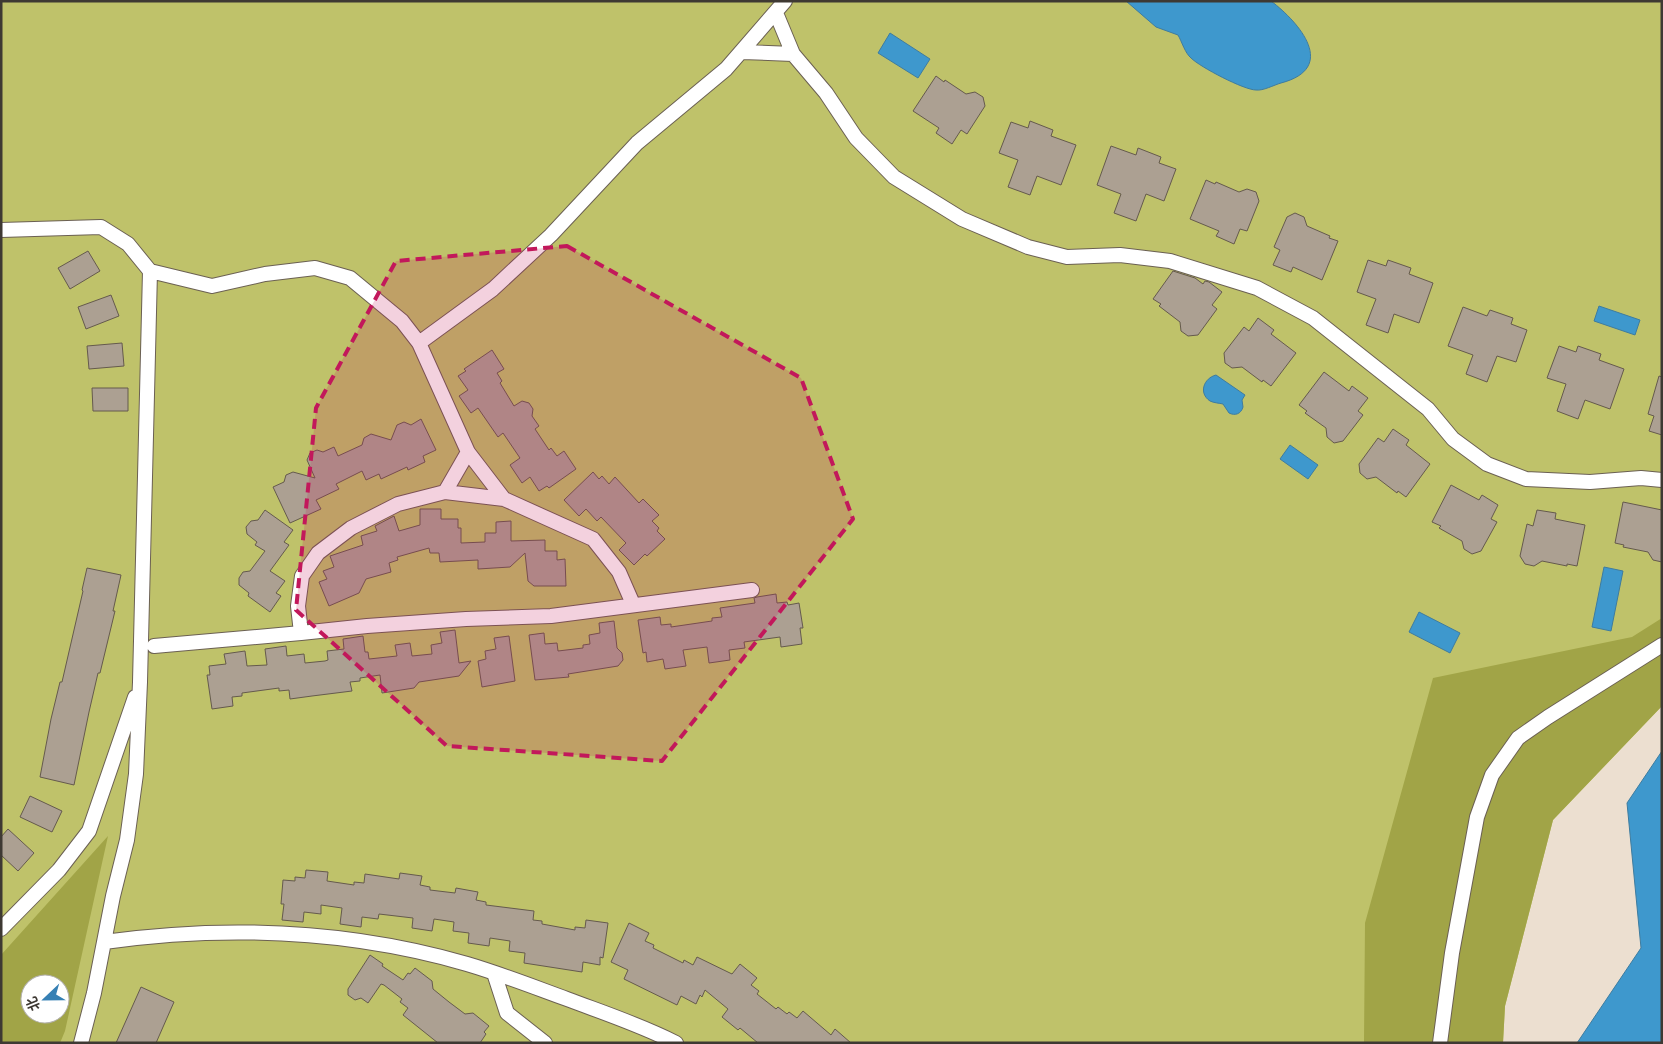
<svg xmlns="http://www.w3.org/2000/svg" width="1663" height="1044" font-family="'Titillium Web','Noto Sans SC',sans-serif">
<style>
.green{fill:#bfc26a;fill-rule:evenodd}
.forest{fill:#a1a447;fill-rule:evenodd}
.water{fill:#3e98cd;stroke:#3e7c9f}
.building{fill:#aca092;stroke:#655a4d}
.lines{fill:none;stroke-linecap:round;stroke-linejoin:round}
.street-casing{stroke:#6b6053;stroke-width:16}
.street{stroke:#fff;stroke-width:14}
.marked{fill:#c2185b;fill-opacity:0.2;stroke:#c2185b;stroke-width:4;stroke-dasharray:10 6;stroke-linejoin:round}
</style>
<rect width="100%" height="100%" fill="#ecdfd0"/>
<path class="green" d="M1 1H1662V706L1553 820 1505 1006 1503 1043H1ZM30 984H60V1014H30Z"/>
<path class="forest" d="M1662 618V706L1553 820 1505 1006 1503 1043H1364L1365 923 1433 678 1632 637Z
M108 836 65 1031 60 1043H1V955ZM30 984H60V1014H30Z"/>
<path class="water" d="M1126 1H1271C1300 23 1338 68 1281 83 1274 85 1263 91 1256 90 1244 90 1200 67 1191 58 1185 53 1182 42 1178 35L1156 27Z
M890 33 930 59 918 78 878 53Z
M1599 306 1640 320 1635 335 1594 321Z
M1216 375 1245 395 1242 400 1243 407C1241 414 1235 416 1229 413L1223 404C1219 403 1214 403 1210 401 1198 393 1204 378 1216 375Z
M1290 445 1318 465 1308 479 1280 459Z
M1604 567 1623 571 1611 631 1592 627Z
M1419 612 1460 633 1450 653 1409 632Z
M1662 751V1043H1577L1641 948 1627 803Z"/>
<path class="building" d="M936 76 944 82 945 80 966 94 975 92 983 97 985 106 967 134 961 130 952 144 936 133 939 128 913 111Z
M1030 121 1053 130 1051 136 1076 145 1061 185 1037 176 1030 195 1008 187 1018 160 999 153 1011 122 1028 128Z
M1111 146 1136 155 1138 148 1161 157 1159 163 1176 169 1164 201 1146 194 1136 221 1114 213 1121 194 1097 185Z
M1206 180 1215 184 1216 182 1239 192 1247 189 1256 192 1259 201 1247 231 1240 229 1234 244 1216 236 1219 231 1190 219Z
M1295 213 1304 217 1307 226 1330 236 1329 238 1338 241 1322 280 1293 267 1291 272 1273 265 1280 250 1274 247 1287 217Z
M88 251 100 271 70 289 58 268Z
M1368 260 1386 266 1388 260 1411 268 1409 274 1433 283 1419 323 1394 314 1388 333 1366 325 1376 299 1357 292Z
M1173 271 1195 278 1203 284 1205 281 1209 282 1222 292 1212 305 1217 309 1198 335 1188 336 1181 331 1180 322 1159 306 1161 304 1153 299Z
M111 295 119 316 86 329 78 307Z
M1463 307 1487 316 1490 310 1513 318 1511 324 1527 330 1516 362 1497 356 1487 382 1466 374 1473 355 1448 346Z
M1258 318 1274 330 1271 334 1296 353 1271 386 1263 380 1262 382 1242 367 1232 368 1225 363 1224 353 1244 327 1249 331Z
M122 343 124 366 89 369 87 346Z
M1559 346 1576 352 1578 346 1601 354 1599 360 1624 369 1610 409 1585 400 1578 419 1557 411 1566 384 1547 378Z
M492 350 504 369 497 373 502 381 500 383 514 406 522 401 529 403 533 409 532 416 539 426 535 429 549 450 551 448 557 456 564 451 576 469 549 488 547 486 539 491 530 477 522 483 510 465 520 458 503 433 498 437 478 408 471 413 459 396 468 390 458 376 466 371 464 369Z
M1324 372 1349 391 1352 386 1368 398 1358 411 1363 415 1343 441 1334 443 1327 437 1326 428 1305 413 1307 411 1299 405Z
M1659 376 1662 377V435L1649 431 1654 416 1648 414Z
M92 388H128V411H93Z
M421 419 436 450 423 456 425 462 408 470 407 467 381 479 379 474 366 480 362 471 336 484 339 489 316 500 321 509 290 523 273 487 284 482 286 475 293 472 315 478 307 460 310 453 317 450 323 452 334 447 338 456 362 445 364 438 371 434 391 440 397 425 404 422 411 425Z
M1393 429 1409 440 1406 445 1430 464 1406 497 1398 491 1397 493 1376 477 1367 479 1360 473 1359 464 1378 438 1384 442Z
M593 472 599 479 602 476 609 484 615 477 639 503 643 499 659 515 652 521 659 528 657 531 665 539 647 556 645 554 634 565 619 550 626 543 601 517 597 521 586 509 579 516 564 500Z
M1451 485 1479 500 1482 495 1498 505 1491 519 1497 522 1481 551 1472 554 1464 549 1462 541 1439 528 1441 526 1432 522Z
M1623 502 1662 510V562L1653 560 1648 552 1623 547 1624 545 1615 543Z
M420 509H441V519H458V528H461V543L485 542V533H496V522L511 521V541L545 540V551H557V560L565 559 566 586H534L528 581 525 553 510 567 478 569V560L440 562 439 553H430L429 548 397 557 398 560 389 563 391 572 366 579 359 593 329 606 319 582 327 579 323 571 334 567 330 556 363 545 361 536 377 531 375 526 394 516 399 531 420 525Z
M265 510 293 530 284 542 289 545 270 571 285 581 276 593 281 596 270 612 248 596 249 593 239 585V578L243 572 250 571 265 551 255 545 257 542 247 534 246 527 251 521 258 520Z
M1537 510 1556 513 1555 519 1585 525 1577 566 1567 564V566L1542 561 1534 566 1525 564 1520 556 1527 524 1533 526Z
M87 568 121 575 113 611H115L100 673H98L89 712 74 785 40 777 51 719 60 682H62L83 591 82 590Z
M776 594 777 603 787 602 788 605 799 603 803 628H800L802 644 781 647 780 637 744 642 745 648 729 650 730 660 709 663 707 647 683 650 686 666 665 669 663 659 647 662 646 652 643 653 638 620 660 617 661 625 671 624V627L712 621V618L722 617 720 608 755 603 754 598 757 597Z
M614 621 617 648 622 653 623 660 618 666 568 674 569 677 535 680 529 635 544 633 545 644 557 643 558 651 583 648V645L590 644 589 635 600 633 599 623Z
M455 630 459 663 471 661 459 676 419 682 414 688 382 693 380 675 360 678V681L350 682 352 691 312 696 290 699 289 690 279 691V688L242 693V696L232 697 233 706 212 709 207 675H210L209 666 226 664 224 654 245 651 247 666 267 665 265 649 286 646 287 656 304 654 305 663 325 661 328 660 327 651 344 649 343 639 363 636 365 652H368L369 659 397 656 395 645 410 643 412 656 432 654 431 645 442 643 440 632Z
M509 636 515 681 482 687 478 661 486 659 485 651 496 649 494 638Z
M30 796 62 811 52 832 20 817Z
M8 829 34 853 18 871 1 855V837Z
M306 870 328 872 327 881 354 885V882L364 883 365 874 399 879 400 873 422 876 420 885 430 887V890L455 893 456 888 478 892 476 900 486 902V905L534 911 533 920 542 921V924L575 930V927L585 928 586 920 608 923 603 958 600 957V965L583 962 582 972 524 963 525 953 509 951 510 941 490 938 489 946 468 943 469 933 453 931 454 922 434 919 432 931 412 928 413 918 379 914 378 919 362 917 361 927 340 924 342 908 321 905V914L304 912 303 922 282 920 284 904H281L283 880 295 881V877L305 878Z
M629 923 649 933 645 941 654 945 653 948 683 963 684 960 693 965 697 957 732 974 740 964 757 978 751 985 759 991 757 994 776 1009 778 1007 787 1014 789 1012 797 1018 803 1011 831 1035 835 1029 851 1043H758L740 1028 738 1030 722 1017 728 1009 705 990 702 997 700 995 696 1004 681 996 677 1005 624 979 628 970 611 962Z
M370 955 383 964 382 966 403 980 408 973 410 974 415 968 432 981 433 989 449 1002 465 1014 473 1013 489 1026 484 1032 486 1034 480 1043H438L403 1015 408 1008 400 1002 402 999 384 985 381 984 368 1003 361 998 355 1000 348 995V989Z
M141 987 174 1002 156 1043H116Z"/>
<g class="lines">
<g class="street-casing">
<path id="street" d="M776 13 793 54
M742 52 793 54 826 93 856 138 894 177 962 219 1028 247 1067 257 1120 255 1170 261 1257 288 1313 318 1428 409 1453 439 1487 464 1526 479 1590 482 1641 478 1662 480
M1 230 101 227 128 244 150 271
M419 343 468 452 445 492 398 504 351 528 318 553 302 576 298 606 301 633 367 626 466 619 551 616 752 590
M468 452 504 499
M445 492 504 499 593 539 619 572 633 604
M154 646 301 633
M1 929 59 870 89 831 135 697
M104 942C226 925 349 930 467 964 501 974 534 987 567 999 604 1013 641 1025 676 1043
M494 973 507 1013 545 1043
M81 1043 94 993 113 896 127 840 136 774 140 682 150 271 212 286 265 274 315 268 350 278 402 321 419 343 493 289 551 235 637 143 726 69 785 1
M1440 1043 1452 953 1477 817 1492 775 1518 738 1548 717 1662 645"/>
</g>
<use href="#street" class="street"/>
</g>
<path class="marked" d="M567 246 801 378 853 519 662 761 447 746 296 610 316 408 396 261Z"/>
<rect width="1663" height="1044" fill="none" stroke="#3e3933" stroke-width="5"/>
<g transform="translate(45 999) rotate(248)"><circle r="24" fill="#ffffff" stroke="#b2b0ad"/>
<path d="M0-4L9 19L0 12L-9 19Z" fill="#3680b4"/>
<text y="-8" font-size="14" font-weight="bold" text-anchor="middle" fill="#3e3933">北</text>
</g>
</svg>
